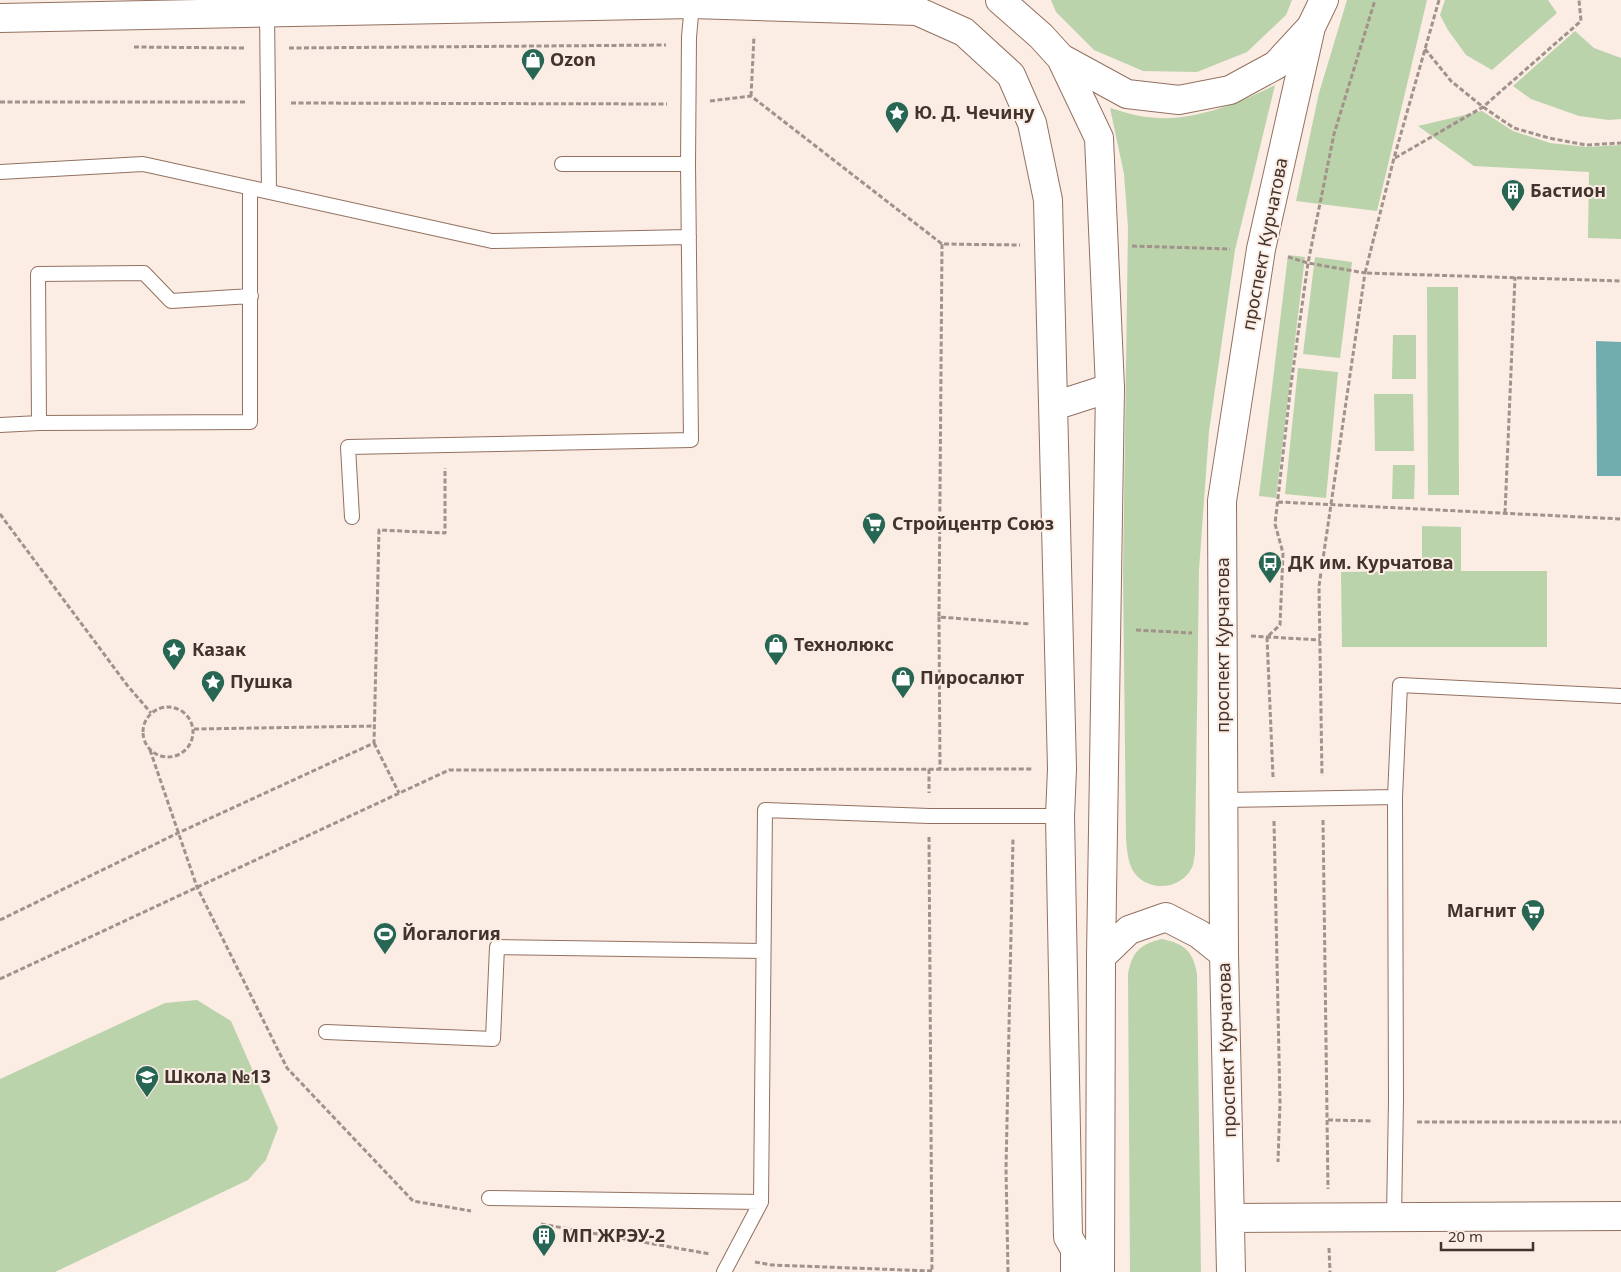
<svg xmlns="http://www.w3.org/2000/svg" width="1621" height="1272" font-family="'Noto Sans',sans-serif">
<style>
.green{fill:#bbd3ab}
.water{fill:#71acaf}
.lines{fill:none;stroke-linecap:round;stroke-linejoin:round}
.lane-casing{stroke:#937160;stroke-width:16}
.street-casing{stroke:#937160;stroke-width:30}
.secondary-casing{stroke:#937160;stroke-width:30}
.path{stroke:#a1928b;stroke-width:3;stroke-dasharray:5 2.5;stroke-linecap:butt}
.lane{stroke:#fff;stroke-width:14}
.street{stroke:#fff;stroke-width:28}
.secondary{stroke:#fff;stroke-width:28}
.labels{text-anchor:middle;stroke-width:4;stroke-linejoin:round;paint-order:stroke}
.poi-label{font-size:18px;font-weight:bold;fill:#42332c;stroke:#fbece4;text-anchor:start}
.street-label{font-size:18px;fill:#42332c;stroke:#fbece4}
</style>
<rect width="100%" height="100%" fill="#fbece4"/>
<path class="green" d="M1051 0H1292L1286 15 1247 52 1197 72 1143 71 1094 50 1056 12Z
M1347 0H1427L1377 211 1296 201 1319 93Z
M1445 0H1548L1557 13 1492 70 1466 55 1448 30 1440 15Z
M1575 31 1594 48 1621 58V119L1609 120 1579 116 1531 99 1513 86Z
M1275 85 1235 250 1209 431 1199 570 1195 854C1194 857 1194 861 1193 865 1185 887 1155 893 1138 877 1128 868 1127 851 1126 838L1123 573 1128 227 1124 174 1110 108C1122 111 1134 116 1147 117 1190 123 1238 104 1275 85Z
M1482 111 1513 131 1550 143 1587 147 1621 145V239L1588 238 1589 172 1474 166 1418 126Z
M1288 255 1305 257 1276 498 1259 496Z
M1315 257 1352 262 1340 358 1303 354Z
M1427 287H1458L1459 495H1428Z
M1393 335H1416V379H1392Z
M1298 368 1338 372 1326 498 1285 494Z
M1374 394H1413L1414 451H1375Z
M1393 465H1415L1414 499H1392Z
M1422 526 1461 527V571H1547V647H1342L1341 572 1422 571Z
M1162 939C1185 944 1193 951 1197 974L1201 1272H1130L1128 974C1132 952 1140 944 1162 939Z
M197 1000 231 1021 278 1128 266 1160 248 1180 55 1272H0V1079L165 1003Z"/>
<path class="water" d="M1596 341 1621 342V476H1597Z"/>
<g class="lines">
<g class="lane-casing">
<path id="lane" d="M267 12 269 192
M562 164H688L689 37 692 4
M0 172 143 164 492 241 689 237
M39 423 38 274 144 273 171 301 251 296
M0 425 39 423 250 422V188
M352 517 348 447 691 440 688 164
M1395 797 1400 685 1621 696
M1223 800 1395 797 1396 1100 1394 1217
M326 1032 493 1039 497 947 763 951
M489 1198 761 1202
M724 1272 761 1202 765 810 929 816H1060
M1068 1272V1248"/>
</g>
<g class="street-casing">
<path id="street" d="M0 18 692 4 917 11 964 32 1011 75 1032 123 1048 200 1062 769 1060 816 1068 1237 1088 1272
M1054 406 1110 388"/>
</g>
<g class="secondary-casing">
<path id="secondary" d="M1000 0 1041 36 1061 58 1099 138 1110 388 1101 957 1100 1272
M1061 58 1127 94 1179 100 1230 90 1276 65 1311 27 1324 0
M1101 957 1129 930 1166 917 1199 934 1224 954
M1231 1218 1621 1216
M1231 1272 1224 954 1222 501 1261 249 1311 27"/>
</g>
<path class="path" d="M1439 0 1394 158 1365 273 1621 281
M134 47 246 48
M289 48 666 45
M1425 49 1451 81 1483 107 1514 128 1549 138 1586 145 1621 143
M751 96 754 36
M710 101 751 96 942 244 1020 245
M0 102H247
M291 103 667 104
M1395 158 1483 107 1581 21 1579 0
M942 244 939 617 1030 624
M1132 246 1230 249
M1288 257 1308 263 1365 273 1319 586 1322 776
M1278 502 1621 519
M1505 513 1515 277
M0 514 127 685 151 713
M939 617 940 769
M1136 630 1192 633
M1251 636 1320 640
M143 732a25 25 0 1 1 50 0a25 25 0 1 1-50 0Z
M194 729 375 726
M374 743 399 793
M150 750 197 887 287 1068 413 1201 471 1211
M929 769V793
M1273 777 1267 637 1280 625 1283 553 1275 524 1291 384 1308 263 1334 134 1375 0
M1323 820 1328 1189
M1274 821 1280 1103 1278 1162
M929 837 932 1272
M0 920 178 833 374 743 379 530 445 533V468
M0 979 449 770 1033 769
M1328 1120 1373 1121
M1417 1122H1621
M541 1224 710 1254
M1329 1248 1330 1272
M755 1262 772 1265 932 1271
M1008 1272 1006 1169 1013 839"/>
<use href="#lane" class="lane"/>
<use href="#street" class="street"/>
<use href="#secondary" class="secondary"/>
</g>
<defs>
<g id="shop-pin" transform="scale(1.25)"><path d="M0 17L-7.5 6A9.5 9.5 0 1 1 7.5 6Z" fill="#276653" stroke="#fbece4"/><path d="M-5-2.5h2.3a2.7 3.5 0 0 1 5.4 0H5L5.5 6h-11ZM-1.5-2.5h3a1.5 2.3 0 0 0-3 0Z" fill="#fff"/></g>
<g id="sight-pin" transform="scale(1.25)"><path d="M0 17L-7.5 6A9.5 9.5 0 1 1 7.5 6Z" fill="#276653" stroke="#fbece4"/><path d="M0-6L1.8-2.2L6-1.7L2.9 1.2L3.7 5.4L0 3.3L-3.7 5.4L-2.9 1.2L-6-1.7L-1.8-2.2Z" fill="#fff"/></g>
<g id="building-pin" transform="scale(1.25)"><path d="M0 17L-7.5 6A9.5 9.5 0 1 1 7.5 6Z" fill="#276653" stroke="#fbece4"/><path d="M-4-6H4V6H1V3H-1V6H-4ZM-2.5-4.3h1.7v1.8h-1.7ZM.8-4.3h1.7v1.8H.8ZM-2.5-1h1.7V.8h-1.7ZM.8-1h1.7V.8H.8Z" fill="#fff"/></g>
<g id="supermarket-pin" transform="scale(1.25)"><path d="M0 17L-7.5 6A9.5 9.5 0 1 1 7.5 6Z" fill="#276653" stroke="#fbece4"/><path d="M-6-5.5h2.5l.6 2H6L4.5 2H-2.5L-4.4-4H-6ZM-1.5 3.2a1.3 1.3 0 1 0 .1 0ZM3 3.2a1.3 1.3 0 1 0 .1 0Z" fill="#fff"/></g>
<g id="bus-pin" transform="scale(1.25)"><path d="M0 17L-7.5 6A9.5 9.5 0 1 1 7.5 6Z" fill="#276653" stroke="#fbece4"/><path d="M-5-6H5V4H4V6H2V4H-2V6H-4V4H-5ZM-3.5-4V0h7V-4ZM-3.5 1.2v1.5H-2V1.2ZM2 1.2v1.5H3.5V1.2Z" fill="#fff"/></g>
<g id="stadium-pin" transform="scale(1.25)"><path d="M0 17L-7.5 6A9.5 9.5 0 1 1 7.5 6Z" fill="#276653" stroke="#fbece4"/><path d="M0-5a6.5 5 0 1 0 0 10a6.5 5 0 1 0 0-10ZM-3.5-1.8h7v3.6h-7Z" fill="#fff"/></g>
<g id="school-pin" transform="scale(1.25)"><path d="M0 17L-7.5 6A9.5 9.5 0 1 1 7.5 6Z" fill="#276653" stroke="#fbece4"/><path d="M0-5L7-2L0 1L-7-2ZM-4 1L0 2.5L4 1V4Q0 6-4 4Z" fill="#fff"/></g>
</defs>
<g fill-rule="evenodd">
<use href="#shop-pin" x="533" y="60"/>
<use href="#sight-pin" x="897" y="113"/>
<use href="#building-pin" x="1513" y="191"/>
<use href="#supermarket-pin" x="874" y="524"/>
<use href="#bus-pin" x="1270" y="563"/>
<use href="#shop-pin" x="776" y="645"/>
<use href="#sight-pin" x="174" y="650"/>
<use href="#shop-pin" x="903" y="678"/>
<use href="#sight-pin" x="213" y="682"/>
<use href="#supermarket-pin" x="1533" y="911"/>
<use href="#stadium-pin" x="385" y="934"/>
<use href="#school-pin" x="147" y="1077"/>
<use href="#building-pin" x="544" y="1236"/>
</g>
<g class="labels">
<g class="poi-label">
<text x="550" y="66">Ozon</text>
<text x="914" y="119">Ю. Д. Чечину</text>
<text x="1530" y="197">Бастион</text>
<text x="892" y="530">Стройцентр Союз</text>
<text x="1288" y="569">ДК им. Курчатова</text>
<text x="794" y="651">Технолюкс</text>
<text x="192" y="656">Казак</text>
<text x="920" y="684">Пиросалют</text>
<text x="230" y="688">Пушка</text>
<text x="1516" y="917" text-anchor="end">Магнит</text>
<text x="402" y="940">Йогалогия</text>
<text x="164" y="1083">Школа №13</text>
<text x="562" y="1242">МП ЖРЭУ-2</text>
</g>
<g class="street-label">
<text transform="translate(1265 244) rotate(-79)" y="6">проспект Курчатова</text>
<text transform="translate(1223 645) rotate(-90)" y="6">проспект Курчатова</text>
<text transform="translate(1227 1050) rotate(-92)" y="6">проспект Курчатова</text>
</g>
</g>
<path d="M1441 1242v8h92v-8" fill="none" stroke="#42332c" stroke-width="2.5"/>
<text x="1448" y="1242" font-size="15" fill="#42332c" stroke="#fbece4" stroke-width="4" paint-order="stroke">20 m</text>
</svg>
